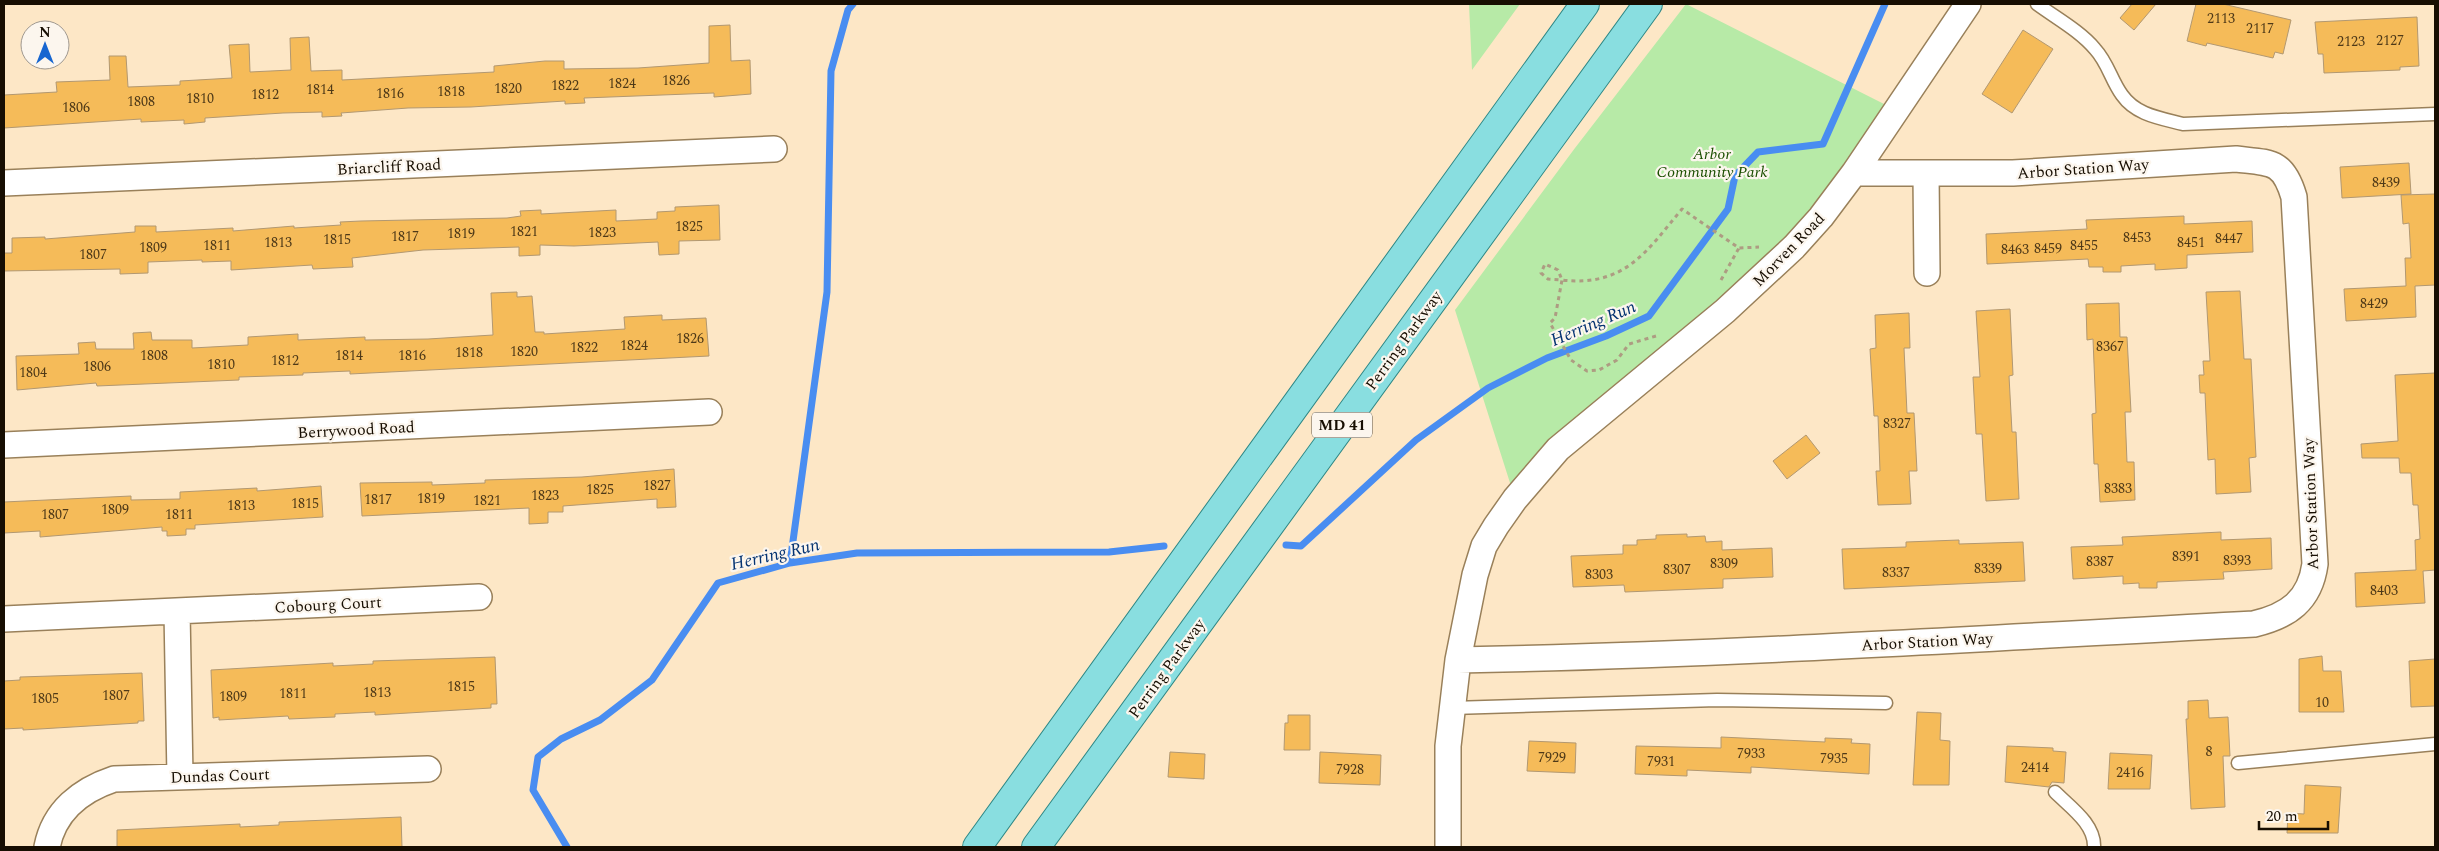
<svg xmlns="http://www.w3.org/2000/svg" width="2439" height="851" font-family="Spectral,serif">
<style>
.green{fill:#b7eaa7}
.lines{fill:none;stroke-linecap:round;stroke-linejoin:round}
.stream{stroke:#498df1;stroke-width:7}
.building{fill:#f5bb59;stroke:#b29871}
.service-casing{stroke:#99805a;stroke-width:15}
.minor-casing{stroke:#99805a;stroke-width:28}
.primary-casing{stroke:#2e8785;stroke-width:30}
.path{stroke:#ad9c82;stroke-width:3;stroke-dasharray:4 4;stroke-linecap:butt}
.service{stroke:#fff;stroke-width:12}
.minor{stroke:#fff;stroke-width:25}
.primary{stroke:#89dee0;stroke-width:28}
.labels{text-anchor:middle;stroke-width:4.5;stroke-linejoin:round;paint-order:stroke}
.number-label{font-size:14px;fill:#4e3918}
.shield{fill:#fcf6ee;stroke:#5c5449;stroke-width:1}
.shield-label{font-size:15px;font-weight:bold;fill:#170e02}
.park-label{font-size:16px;font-style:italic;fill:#1b4f00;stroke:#fcf6ee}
.street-label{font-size:16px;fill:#170e02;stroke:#fcf6ee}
.water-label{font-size:18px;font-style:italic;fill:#053371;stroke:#fcf6ee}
</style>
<rect width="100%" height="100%" fill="#fde7c6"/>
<path class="green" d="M1469 4H1520L1472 70Z
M1686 4 1886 105 1803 237 1511 486 1455 310 1575 148Z"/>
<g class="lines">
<path class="stream" d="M1286 545 1301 546 1416 440 1488 388 1547 358 1606 336 1649 316 1728 209 1735 176 1758 152 1823 144 1885 4
M790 563 827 292 831 71 848 10 853 4
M567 847 533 790 538 757 561 739 600 720 652 680 718 583 790 563 857 553 1109 552 1164 546"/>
</g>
<path class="building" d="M2132 4H2156L2134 30 2120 18Z
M2196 4H2223L2291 20 2283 54 2275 52 2273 58 2207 43 2206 46 2187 41Z
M2417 17 2419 66 2400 67V70L2324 73 2323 54H2318L2315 22Z
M730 25 731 61 750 60 751 94 714 97V93L584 98 585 103 565 104V101L471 107 408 108 341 113 342 116 322 117V112L283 113 205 118V122L184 124V120L141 122V119L4 128V95L57 92 56 82 110 80 109 56H126L128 87 180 85V81L232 78 229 45 249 44 250 72 291 70 290 38 309 37 311 71 342 70V80L494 72V66L545 61H564V69L638 68 709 63V26Z
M2023 30 2053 49 2012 113 1982 94Z
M2409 163 2411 194 2342 198 2340 167Z
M2435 194V285L2415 286 2416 317 2346 321 2344 289 2406 286 2405 258H2411L2409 223 2403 224 2401 195Z
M719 205 720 240 679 241V254L659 255 658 242 574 246 540 245V255L519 256V247L423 250 352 258 353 267 313 269 312 265 231 270V261L202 262V260L148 262V273L120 274V269L4 271V253H12V238L45 237V239L135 232V226H156V232L233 228V231L294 226V228L341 225 340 222 361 221 507 218 521 216 520 211 541 210V214L616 210V221L657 219V212L675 211V207Z
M2184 216V224L2252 221 2253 252 2187 255V268L2155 270V264L2121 266V272H2103V267H2089L2088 259 1987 264 1986 234 2087 229 2086 220Z
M2240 291 2244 359H2251L2256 457 2249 458 2251 492 2216 494 2215 459 2208 460 2205 393H2200L2199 375H2204L2203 361H2210L2206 292Z
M517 292V297L532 296 535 332H544V334L625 329 624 317 662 315V320L706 318 709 356 350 374V371L303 373V375L239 377V380L97 386 96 383 17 390 16 356 79 354 78 343 95 342 96 349H134L133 333 151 332 152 340H192V348L248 345V337L298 334V340L365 337V340L428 339 493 335 491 293Z
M2119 303 2120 337H2127L2131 412H2125L2127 462H2134L2135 500 2100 502 2098 464H2094L2092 414 2096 413 2093 339 2087 340 2086 304Z
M2010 309 2013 375 2009 376 2012 432H2016L2019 499 1986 501 1982 434H1976L1973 377H1980L1976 311Z
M1909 313 1910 348H1904L1907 413H1914L1917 471H1909L1911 504 1878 505 1876 471H1880L1878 416H1874L1870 349 1876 348 1875 315Z
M2435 373V570L2423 571 2425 603 2356 607 2355 573 2416 570 2415 540 2420 539 2418 505H2413L2411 473H2400L2399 458H2362L2361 444 2398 441 2395 375Z
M1806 435 1820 453 1787 479 1773 461Z
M674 469 676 507 657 508V499L563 506V512H548V523L529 524V508L362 516 360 483 432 482V485L485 483V480L582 477Z
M321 486 323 517 195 525V529H186V535L167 536V531H162V527L40 537V531L4 533V502L131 496V500L180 499V492L257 488V491Z
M2221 532V540L2271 538 2272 569 2223 572 2224 579 2157 582V588H2139V583L2123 584V576L2073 579 2071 547 2123 545 2122 537Z
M1687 534V537L1705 536 1706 542 1722 541V550L1772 548 1773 577 1723 579V588L1625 592 1624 585 1573 587 1571 556 1623 554V545H1637V540L1656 539V535Z
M1959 540V544L2023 542 2025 581 1844 589 1842 549 1906 547V542Z
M2322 656 2323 671H2341L2344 712H2299V659Z
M495 657 497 704H491V708L375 715V712L335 714V717L289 719 288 716 219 720V717L213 718 211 670 333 663V666L373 664V661Z
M2435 659V706L2411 707 2409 661Z
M142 673 144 721H138V723L23 730V728L4 729V681L20 680V677Z
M2208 700 2209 718 2228 717 2230 756H2223L2225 807 2191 809 2186 719H2188V701Z
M1917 712 1941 713 1940 740 1950 741 1949 785H1913Z
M1288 715H1310V750H1284L1285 723H1288Z
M1721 737 1825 742V738L1852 739 1851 743 1870 744 1869 774 1751 767V773L1687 770V776L1635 774 1636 746 1721 748Z
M1529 741 1576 743 1575 773 1527 771Z
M2007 746 2053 748V751L2066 752 2064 783 2052 782 2049 787 2005 782Z
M1170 752 1205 754 1204 779 1168 777Z
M1320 752 1381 755 1380 785 1319 783Z
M2110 753 2152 755 2150 789H2108Z
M2305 785 2341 787 2338 833H2287L2288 813 2304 814Z
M401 817 402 847H117V830L240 824V827L279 825V822Z"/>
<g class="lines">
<g class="service-casing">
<path id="service" d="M2037 4C2056 18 2080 31 2095 49 2108 63 2111 80 2122 95 2136 115 2160 118 2183 124L2435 114
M1452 708 1717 700 1886 703
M2238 763 2435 744
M2055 792C2070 807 2095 824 2094 847"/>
</g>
<g class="minor-casing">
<path id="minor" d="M1926 174 1927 273
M4 183 774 149
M4 445 709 412
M177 611 180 777
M4 619 479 597
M1458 660C1724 655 1989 638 2254 624 2288 616 2310 601 2315 564L2294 197C2283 160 2271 163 2236 159L2013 173H1854
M47 847C54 811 81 790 114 779L428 769
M1448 847V746L1458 660 1475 575 1484 546 1496 526 1515 499 1558 449 1725 311 1794 247 1821 217 1854 173 1968 4"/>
</g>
<g class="primary-casing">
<path id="primary" d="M977 847 1585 4
M1036 847 1648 4"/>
</g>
<path class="path" d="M1721 280 1739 248
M1656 336 1629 344 1617 360 1599 370 1587 371 1571 360 1550 323 1555 318 1562 280 1548 279 1541 273 1545 264 1558 270 1562 280C1625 287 1646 252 1682 209L1739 248 1759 247"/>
<use href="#service" class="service"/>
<use href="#minor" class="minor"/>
<use href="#primary" class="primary"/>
</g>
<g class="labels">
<g class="number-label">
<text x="2221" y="23">2113</text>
<text x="2260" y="33">2117</text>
<text x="2390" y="45">2127</text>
<text x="2351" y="46">2123</text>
<text x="676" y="85">1826</text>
<text x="622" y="88">1824</text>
<text x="565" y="90">1822</text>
<text x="508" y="93">1820</text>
<text x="320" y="94">1814</text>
<text x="451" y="96">1818</text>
<text x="390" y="98">1816</text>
<text x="265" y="99">1812</text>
<text x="200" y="103">1810</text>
<text x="141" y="106">1808</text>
<text x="76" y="112">1806</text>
<text x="2386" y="187">8439</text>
<text x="689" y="231">1825</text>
<text x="524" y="236">1821</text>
<text x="602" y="237">1823</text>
<text x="461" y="238">1819</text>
<text x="405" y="241">1817</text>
<text x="2137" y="242">8453</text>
<text x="2229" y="243">8447</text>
<text x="337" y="244">1815</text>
<text x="278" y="247">1813</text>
<text x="2191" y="247">8451</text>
<text x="217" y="250">1811</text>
<text x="2084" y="250">8455</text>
<text x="153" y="252">1809</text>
<text x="2048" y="253">8459</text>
<text x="2015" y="254">8463</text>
<text x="93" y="259">1807</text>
<text x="2374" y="308">8429</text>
<text x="690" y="343">1826</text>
<text x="634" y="350">1824</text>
<text x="2110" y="351">8367</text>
<text x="584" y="352">1822</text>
<text x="524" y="356">1820</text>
<text x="469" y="357">1818</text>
<text x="154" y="360">1808</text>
<text x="349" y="360">1814</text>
<text x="412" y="360">1816</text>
<text x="285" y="365">1812</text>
<text x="221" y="369">1810</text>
<text x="97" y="371">1806</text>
<text x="33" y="377">1804</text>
<text x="1897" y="428">8327</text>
<text x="657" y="490">1827</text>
<text x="2118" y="493">8383</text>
<text x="600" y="494">1825</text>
<text x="545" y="500">1823</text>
<text x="431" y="503">1819</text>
<text x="378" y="504">1817</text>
<text x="487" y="505">1821</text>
<text x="305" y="508">1815</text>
<text x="241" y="510">1813</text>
<text x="115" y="514">1809</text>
<text x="55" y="519">1807</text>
<text x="179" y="519">1811</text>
<text x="2186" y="561">8391</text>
<text x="2237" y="565">8393</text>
<text x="2100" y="566">8387</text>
<text x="1724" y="568">8309</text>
<text x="1988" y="573">8339</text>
<text x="1677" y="574">8307</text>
<text x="1896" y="577">8337</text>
<text x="1599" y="579">8303</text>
<text x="2384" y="595">8403</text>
<text x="461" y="691">1815</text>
<text x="377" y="697">1813</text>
<text x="293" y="698">1811</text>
<text x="116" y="700">1807</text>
<text x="233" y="701">1809</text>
<text x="45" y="703">1805</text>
<text x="2322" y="707">10</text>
<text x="2209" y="756">8</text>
<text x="1751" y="758">7933</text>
<text x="1552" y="762">7929</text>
<text x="1834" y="763">7935</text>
<text x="1661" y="766">7931</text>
<text x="2035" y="772">2414</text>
<text x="1350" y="774">7928</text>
<text x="2130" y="777">2416</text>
</g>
<rect class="shield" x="1312" y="412.5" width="60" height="25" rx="4"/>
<g class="shield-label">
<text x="1342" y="430">MD 41</text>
</g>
<g class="park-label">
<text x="1712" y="159">Arbor<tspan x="1712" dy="18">Community Park</tspan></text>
</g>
<g class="street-label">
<text transform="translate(389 166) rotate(-3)" y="6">Briarcliff Road</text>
<text transform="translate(2083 168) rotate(-4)" y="6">Arbor Station Way</text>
<text transform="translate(1788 249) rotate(-46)" y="6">Morven Road</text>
<text transform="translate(1403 340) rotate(-54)" y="6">Perring Parkway</text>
<text transform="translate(356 429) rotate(-3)" y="6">Berrywood Road</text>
<text transform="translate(2310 504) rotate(-92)" y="6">Arbor Station Way</text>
<text transform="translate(328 604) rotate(-3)" y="6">Cobourg Court</text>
<text transform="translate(1927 641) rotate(-3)" y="6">Arbor Station Way</text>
<text transform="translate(1166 668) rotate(-54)" y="6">Perring Parkway</text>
<text transform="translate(220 775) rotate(-2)" y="6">Dundas Court</text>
</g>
<g class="water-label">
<text transform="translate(1593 323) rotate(-23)" y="6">Herring Run</text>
<text transform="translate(775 554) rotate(-13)" y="6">Herring Run</text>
</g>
</g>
<rect width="2439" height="851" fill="none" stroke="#170e02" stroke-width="10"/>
<g transform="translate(45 45)"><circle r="24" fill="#fcf6ee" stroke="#a09990"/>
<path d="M0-4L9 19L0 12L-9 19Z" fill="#1766d0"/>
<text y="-8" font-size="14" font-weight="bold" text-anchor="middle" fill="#170e02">N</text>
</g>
<path d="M2259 821v8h69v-8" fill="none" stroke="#170e02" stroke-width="2.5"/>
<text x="2266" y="821" font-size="15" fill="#170e02" stroke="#fcf6ee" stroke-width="4" paint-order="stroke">20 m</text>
</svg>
